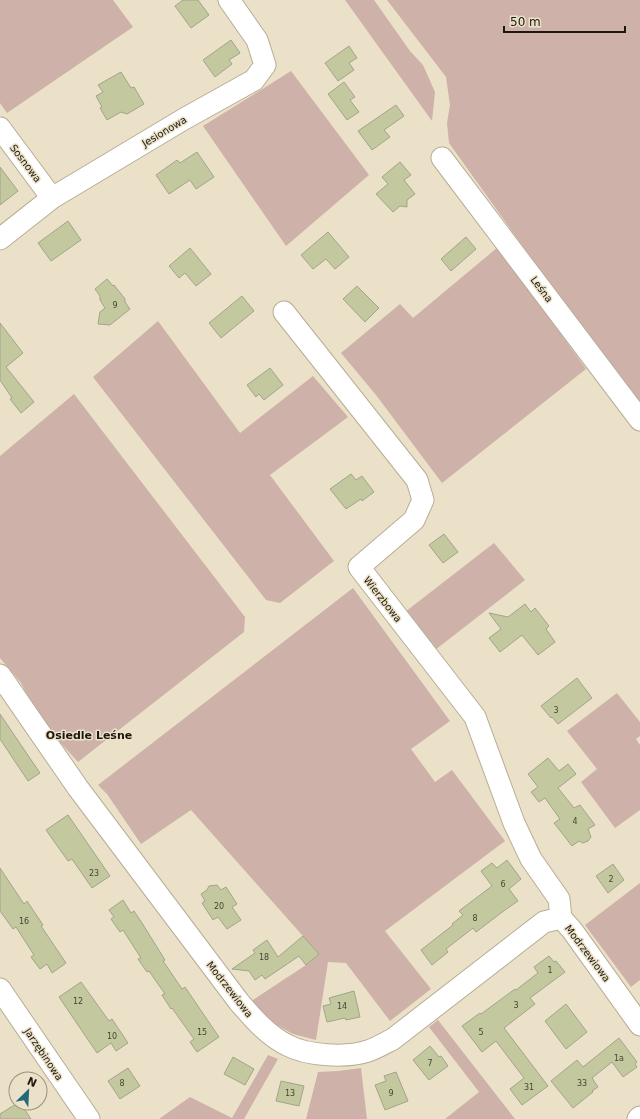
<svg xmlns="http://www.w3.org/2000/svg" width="640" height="1119" font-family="'DejaVu Sans',sans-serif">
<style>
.green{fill:#ceb1a8}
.building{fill:#c4c89f;stroke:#a1a48b}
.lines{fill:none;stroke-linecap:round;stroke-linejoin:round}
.minor-casing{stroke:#b7ad96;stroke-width:23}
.minor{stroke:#fff;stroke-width:21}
.labels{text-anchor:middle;stroke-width:3;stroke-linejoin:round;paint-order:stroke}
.number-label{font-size:8px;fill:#464433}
.street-label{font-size:10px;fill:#1c180f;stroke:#ebe1c8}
.neighbourhood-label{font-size:11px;font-weight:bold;fill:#1c180f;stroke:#ebe1c8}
</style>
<rect width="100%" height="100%" fill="#ebe1c8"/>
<path class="green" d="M0 0H113L133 27 7 113 0 103Z
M345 0H374L410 51 423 65 435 92 432 121Z
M387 0H640V410L449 143 447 123 450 105 446 77Z
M291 71 369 175 286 246 203 126Z
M498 247 586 369 442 483 376 395 341 353 400 304 413 318Z
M158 321 240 433 313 376 348 417 270 475 334 561 280 603 266 600 93 377Z
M74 394 245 617 244 632 78 762 39 719 21 683 0 658V456Z
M494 543 525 580 435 650 405 612Z
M353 588 450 721 411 749 435 782 452 770 505 841 385 931 431 989 390 1021 346 963 328 962 316 1040 293 1034 271 1022 250 1002 306 965 319 954 191 810 141 844 107 794 98 785Z
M617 693 640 722V736L636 739 640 745V810L615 828 581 782 597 769 567 731Z
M640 883V980L631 987 585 925Z
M438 1020 515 1119H445L479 1092 429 1027Z
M268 1055 278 1059 244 1119H159L190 1097 232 1118Z
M361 1068 367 1119H306L318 1072 338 1071Z"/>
<path class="building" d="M183 0H198L209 15 191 28 175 6Z
M231 40 240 53 229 60 232 64 215 77 203 60Z
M349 46 357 58 349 63 354 70 338 81 325 63Z
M121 72 131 88 134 87 144 104 127 114 121 112 107 120 100 108 102 107 96 96 103 92 98 85Z
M344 82 355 97 350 100 359 112 347 120 328 94Z
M396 105 404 116 384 130 390 137 372 150 358 131Z
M197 152 214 177 196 189 190 180 169 194 156 175 177 160 180 163Z
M400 162 411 175 404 180 415 194 407 200V207L400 206 393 212 376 194 388 184 382 177Z
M0 167 18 191 0 205Z
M68 221 81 240 51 261 38 243Z
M328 232 349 257 335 269 326 259 313 269 301 255Z
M466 237 476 249 451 271 441 259Z
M190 248 211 274 196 286 185 273 179 278 169 266Z
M107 279 113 286 114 285 125 299V302L130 309 110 325 98 324 100 312 105 308 100 300V296L95 289Z
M357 286 379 308 365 322 343 299Z
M242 296 254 311 221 338 209 323Z
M0 323 23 353 6 367 34 402 21 413 10 399 12 398 0 380Z
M270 368 283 385 264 400 259 394 256 397 247 385Z
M351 474 356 480 362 476 374 492 362 501 361 499 346 509 330 489Z
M444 534 458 552 443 563 429 545Z
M525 604 531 612 535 608 549 626 546 629 555 642 538 655 522 635 500 652 489 638 501 629 489 613 508 617Z
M577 678 592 698 558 724 552 717 551 718 541 706Z
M0 714 40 773 28 781 0 739Z
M548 758 559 771 568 764 576 774 558 788 574 808 580 805 595 825 588 829 591 837 588 841 583 843 579 841 572 846 554 823 560 819 545 798 539 802 531 792 538 787 528 774Z
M68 815 110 876 92 888 72 859 68 861 46 830Z
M507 860 521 879 509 889 518 901 505 910 476 932 473 928 446 949 448 952 432 965 421 950 453 925 452 924 463 915 459 911 492 886 481 871 492 863 497 868Z
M613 864 624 880 608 893 596 876Z
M0 868 24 904 27 901 43 925 41 926 66 963 52 973 47 964 40 969 31 957 34 955 16 927 13 929 0 911Z
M217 885 221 890 226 887 237 904 232 907 241 920 227 929 218 917 213 920 202 903 205 901 201 894 207 890 209 886Z
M123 900 131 913 134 911 142 923 165 960 163 961 182 989 185 987 219 1037 197 1052 190 1042 194 1039 172 1008 171 1009 162 995 165 994 149 971 147 972 138 959 141 958 123 930 120 932 111 919 114 917 109 910Z
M303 936 319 954 306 965 299 956 265 979 262 975 255 980 249 971 232 969 255 953 253 950 267 940 278 957Z
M549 956 554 962 556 961 565 972 530 998 535 1004 504 1028 548 1086 522 1105 510 1089 524 1078 496 1041 482 1052 462 1026 480 1013 481 1014 515 989 516 990 538 973 534 967Z
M81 982 109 1021 112 1019 128 1043 116 1051 111 1043 97 1053 59 997Z
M354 991 360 1017 346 1020 345 1018 327 1022 323 1006 331 1004 329 998Z
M566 1004 587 1032 566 1049 545 1021Z
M619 1038 637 1062 635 1064 637 1067 623 1077 612 1062 592 1078 598 1087 592 1091 593 1092 573 1108 551 1081 577 1060 583 1067Z
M430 1046 439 1057 441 1056 448 1066 429 1080 413 1060Z
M233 1057 254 1069 245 1085 224 1074Z
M128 1068 140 1086 120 1099 108 1081Z
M396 1072 408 1101 385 1110 375 1085 386 1081 384 1076Z
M281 1081 304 1086 299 1106 276 1101Z
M16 1104 18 1107 21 1104 31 1119H0V1114Z"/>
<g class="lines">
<g class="minor-casing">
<path id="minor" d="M0 128 52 198
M442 158 640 420
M0 239 52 198 184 119 254 80 265 65 257 40 229 0
M284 312 417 480 423 500 414 520 359 567 475 717 514 823 531 859 559 899 561 918
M0 675 78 788 239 1002C253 1018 268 1036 287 1045 307 1056 347 1058 368 1051 377 1048 385 1043 393 1039L544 922 561 918
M561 918 572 930 640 1025
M0 989 89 1119
M638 1119 640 1117"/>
</g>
<use href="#minor" class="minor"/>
</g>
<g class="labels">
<g class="number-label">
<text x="115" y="308">9</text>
<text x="556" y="713">3</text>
<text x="575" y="824">4</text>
<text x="94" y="876">23</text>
<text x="611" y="882">2</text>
<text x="503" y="887">6</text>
<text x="219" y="909">20</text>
<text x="475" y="921">8</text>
<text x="24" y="924">16</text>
<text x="264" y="960">18</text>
<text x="550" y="973">1</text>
<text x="78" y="1004">12</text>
<text x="516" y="1008">3</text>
<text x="342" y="1009">14</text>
<text x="202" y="1035">15</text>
<text x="481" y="1035">5</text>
<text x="112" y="1039">10</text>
<text x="619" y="1061">1a</text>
<text x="430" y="1066">7</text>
<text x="122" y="1086">8</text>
<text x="582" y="1086">33</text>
<text x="529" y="1090">31</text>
<text x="290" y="1096">13</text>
<text x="391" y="1096">9</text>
</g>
<g class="street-label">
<text transform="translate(164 131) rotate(-31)" y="4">Jesionowa</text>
<text transform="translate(26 163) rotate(53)" y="4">Sosnowa</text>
<text transform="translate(542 289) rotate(53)" y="4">Leśna</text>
<text transform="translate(383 599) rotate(52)" y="4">Wierzbowa</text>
<text transform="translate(588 953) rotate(53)" y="4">Modrzewiowa</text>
<text transform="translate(230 989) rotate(52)" y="4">Modrzewiowa</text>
<text transform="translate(44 1054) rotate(56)" y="4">Jarzębinowa</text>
</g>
<g class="neighbourhood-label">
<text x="89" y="739">Osiedle Leśne</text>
</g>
</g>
<g transform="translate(28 1091) rotate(24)"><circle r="19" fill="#ebe1c8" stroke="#98917e"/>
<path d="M0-3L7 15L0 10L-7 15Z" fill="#236a78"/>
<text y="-6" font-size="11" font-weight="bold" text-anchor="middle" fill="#1c180f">N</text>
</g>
<path d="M504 26v6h121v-6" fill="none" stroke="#1c180f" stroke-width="2"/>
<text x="510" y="26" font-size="12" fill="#1c180f" stroke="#ebe1c8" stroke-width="3" paint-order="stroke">50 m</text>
</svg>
